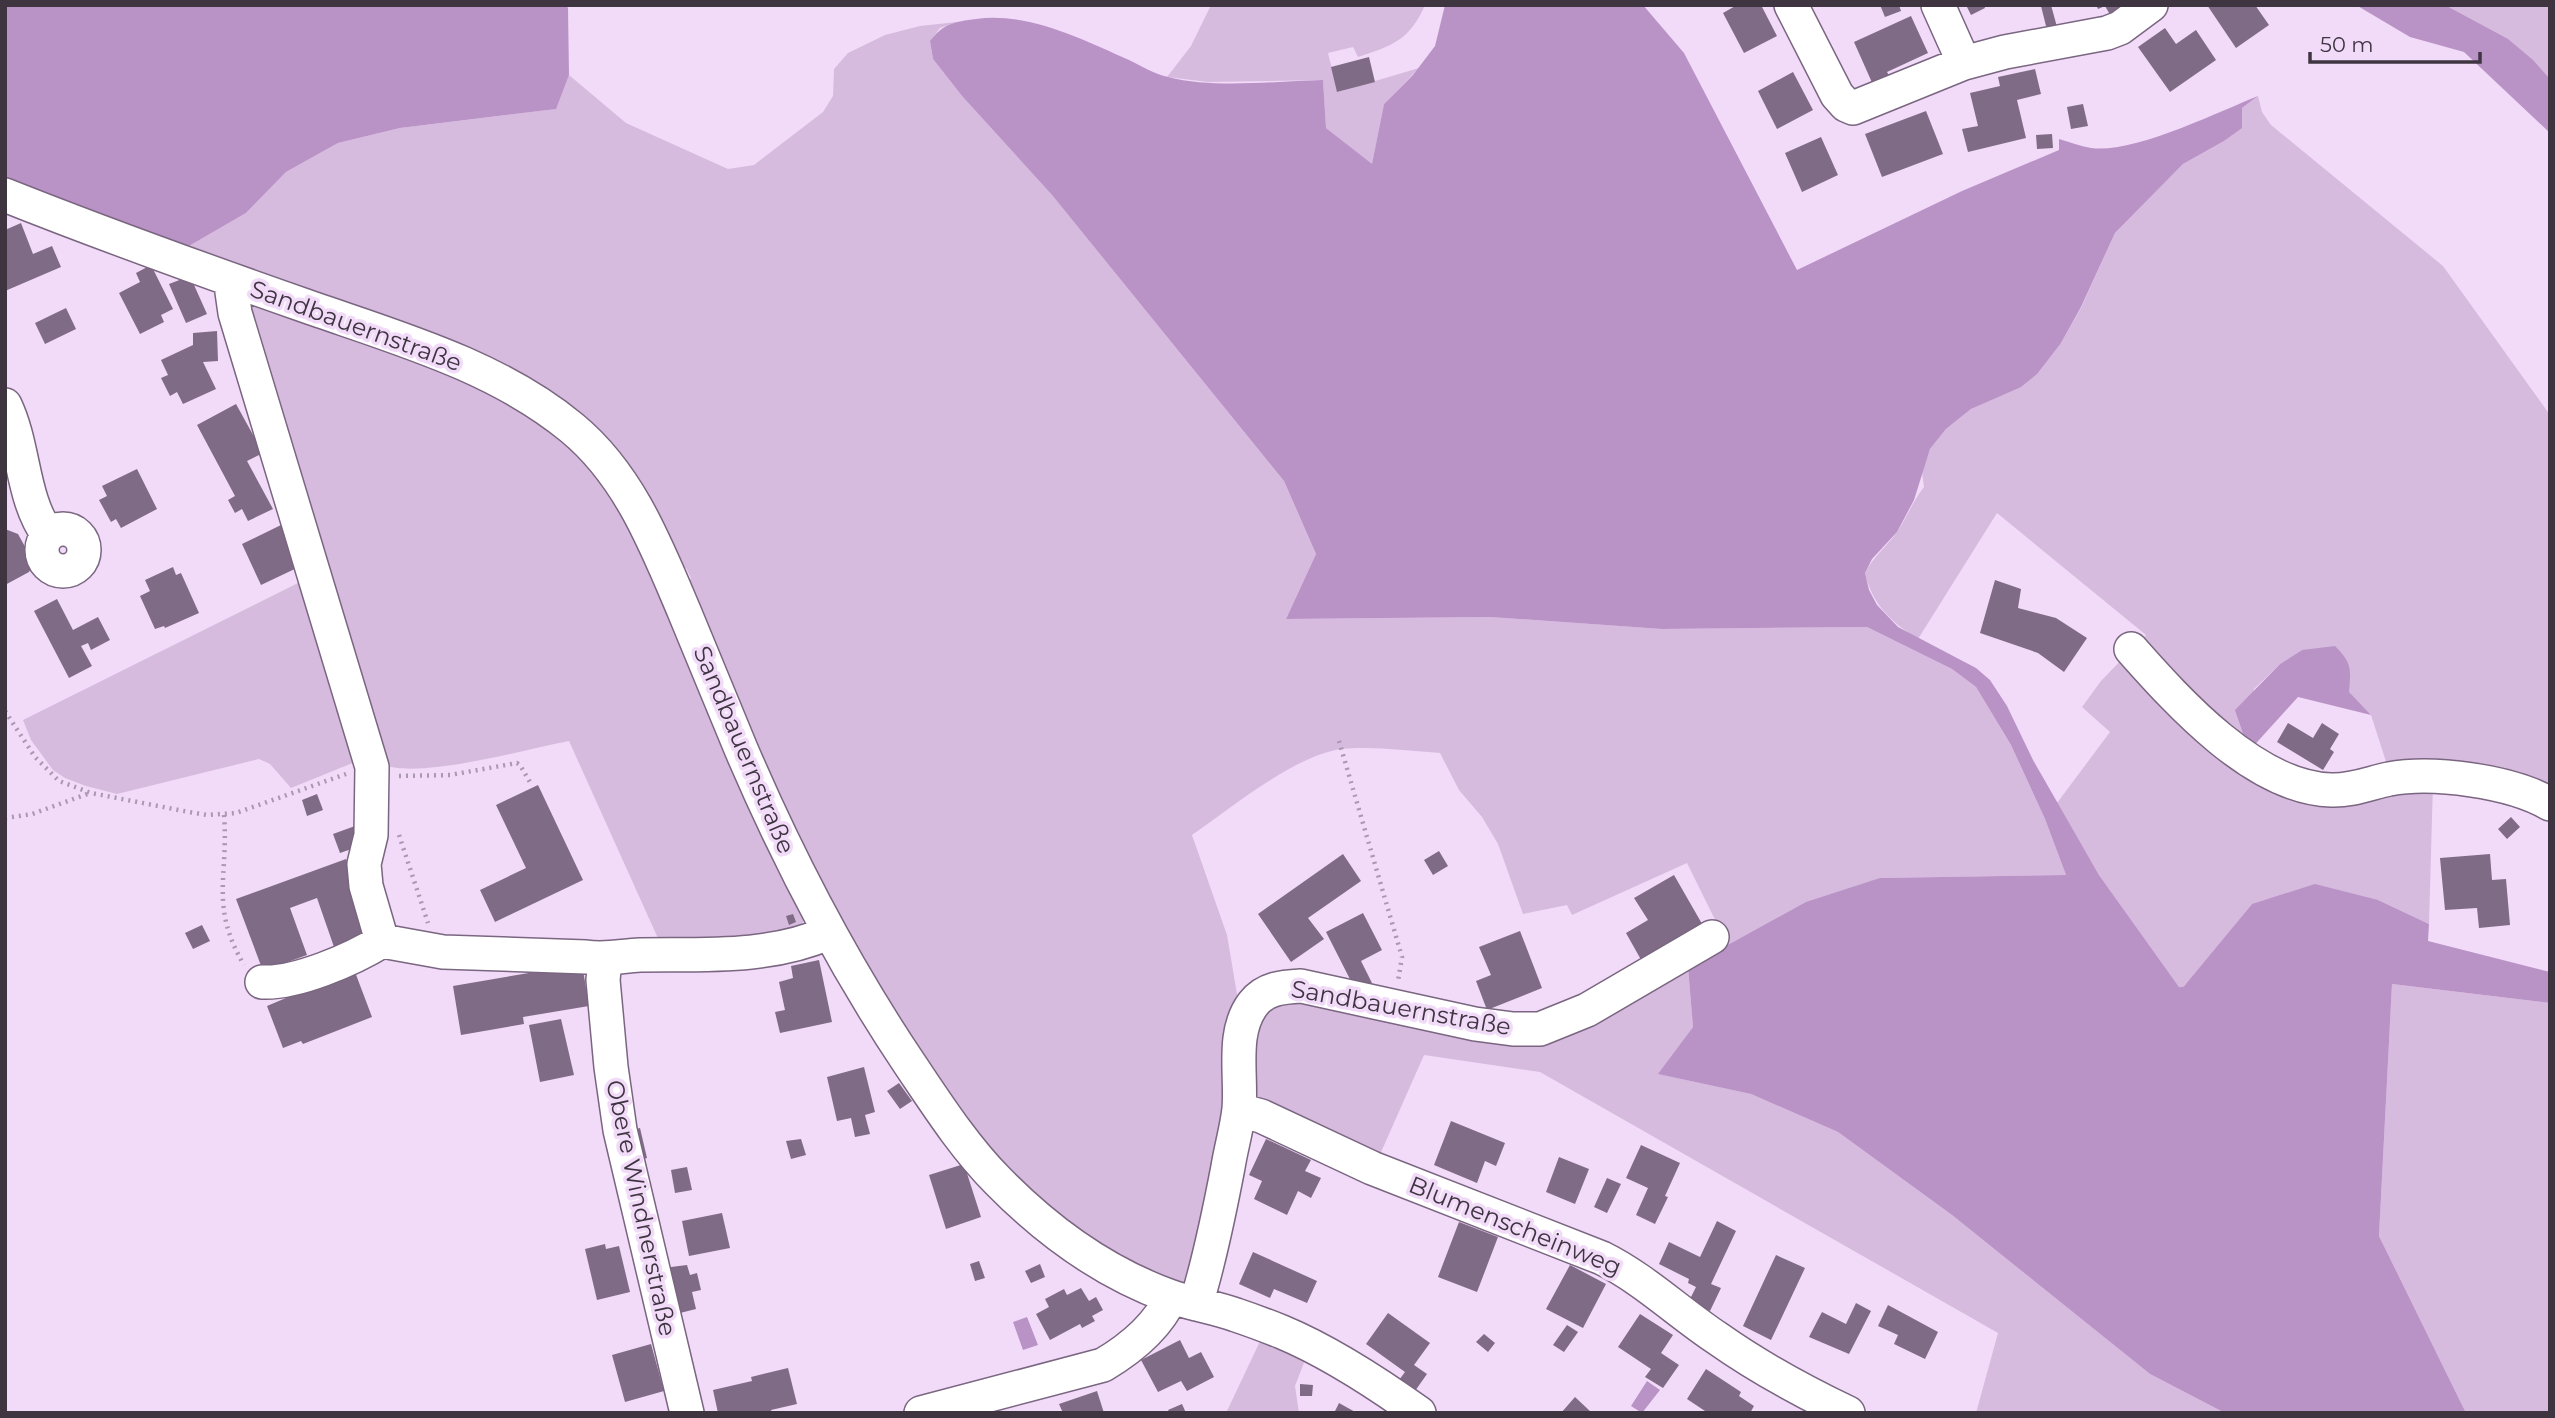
<svg xmlns="http://www.w3.org/2000/svg" width="2555" height="1418" font-family="Montserrat,sans-serif">
<style>
.green{fill:#d6bbdf}
.forest{fill:#b993c5}
.lines{fill:none;stroke-linecap:round;stroke-linejoin:round}
.stream{stroke:#b993c5;stroke-width:7}
.building{fill:#7f6b85}
.minor-casing{stroke:#7a6680;stroke-width:36}
.path{stroke:#a998ae;stroke-width:4.5;stroke-dasharray:2 5;stroke-linecap:butt}
.minor{stroke:#fff;stroke-width:33}
.labels{text-anchor:middle;stroke-width:7;stroke-linejoin:round;paint-order:stroke}
.street-label{font-size:24px;fill:#3e3541;stroke:#f2dbf9}
</style>
<rect width="100%" height="100%" fill="#f2dbf9"/>
<path class="green" d="M1211 5H1425C1410 40 1392 46 1358 57L1353 47 1328 53 1338 92 1419 68 1384 104 1372 165 1326 128 1323 80 1208 82 1167 77 1191 46Z
M2445 5H2550V79C2521 44 2484 27 2445 5Z
M957 22 940 28 930 41 933 59 962 96 1052 195 1284 481 1316 554 1286 619 1490 617 1663 629 1867 627 1952 669 1976 687 2011 745 2045 819 2066 875 1880 878 1752 933 1728 946 1687 863 1572 915 1567 905 1523 914 1498 844 1482 817 1459 790 1440 753C1411 751 1371 746 1342 749 1295 755 1232 807 1192 835L1227 935 1240 1012 1204 1261 1183 1286 1163 1282 1064 1229 961 1121 834 925 685 585 691 578 686 568H679L609 450 182 250 246 213 286 172 338 143 400 128 555 109 569 75 626 123 728 169 754 165 823 112 833 96 834 69 848 53 885 35 920 26Z
M2258 96 2262 112 2271 125 2443 266 2550 415V799L2390 774 2371 715 2348 692 2350 672 2302 650 2280 664 2254 689 2249 751 2137 644 2146 635 1997 513 1918 639C1891 622 1872 604 1865 573 1873 557 1887 546 1897 532 1907 517 1913 501 1924 487L1922 472 1930 449 1946 429 1971 409 1994 398 2061 343 2081 308 2115 233 2183 164 2224 141 2241 128 2242 108Z
M251 300 416 356 554 424 623 500 804 918 801 928 794 937 661 945 569 741C527 749 421 779 384 765L244 304Z
M308 578 360 760 291 788 270 764 259 759 117 794 86 786 65 778 53 770 31 740 23 720Z
M2127 654 2252 767 2433 783 2429 924 2378 900 2252 904 2181 991 2099 875 2057 803 2110 732 2082 707 2101 681Z
M1688 967 1693 1027 1659 1074 1751 1094 1838 1132 1952 1215 2150 1374 2225 1413H1976L1998 1333 1540 1072 1424 1055 1378 1159 1259 1106 1247 1087 1251 1027 1275 995 1499 1035Z
M2392 984 2550 1003V1413H2466L2379 1236Z
M1263 1335 1307 1355 1295 1386 1299 1413H1226Z"/>
<path class="forest" d="M5 5H566L568 8 569 75 556 109 400 128 338 143 286 172 246 213 182 250 5 182Z
M1445 5H1643L1684 53 1797 270 1962 191 2059 150V139C2070 142 2080 146 2091 148 2133 154 2218 112 2258 96L2242 108V128L2224 141 2183 164 2115 233 2081 307 2061 343 2037 374 2021 387 1971 409 1946 429 1930 449 1914 500 1897 532 1872 559 1865 573 1869 590 1877 605 1898 627 1976 668 1990 680 2007 706 2033 760 2099 875 2181 990 2252 904 2315 884 2378 900 2429 924 2428 941 2550 972V1003L2392 984 2379 1236 2466 1413H2225L2150 1374 1952 1215 1838 1132 1751 1094 1658 1074 1693 1027 1688 967 1806 902 1880 878 2066 875 2045 819 2011 745 1976 687 1952 669 1867 627 1662 629 1490 617 1286 619 1316 554 1284 481 1052 195 962 96 933 59 930 41C944 23 954 22 976 19 1029 12 1081 39 1129 60 1141 66 1155 74 1168 77 1215 89 1275 81 1323 80L1326 128 1372 164 1384 104 1413 75 1435 46Z
M2356 5H2445L2508 39 2533 60 2550 79V133L2464 52 2410 37Z
M2335 646C2352 663 2351 669 2349 692L2371 715 2298 697 2249 751 2235 710 2280 664 2302 650Z
M1027 1317 1038 1345 1023 1350 1013 1322Z
M1647 1381 1660 1390 1642 1413 1631 1406Z"/>
<g class="lines">
<path class="stream" d="M2405 5 2520 57 2550 105
M1933 936 2179 991 2336 969 2484 973 2550 993"/>
</g>
<path class="building" d="M1737 5H1761L1777 36 1744 53 1723 13Z
M1880 5H1899L1901 11 1885 17Z
M1966 5H1984L1985 8 1971 15Z
M2044 5H2051L2057 27 2047 30 2041 6Z
M2096 5H2120L2123 13 2112 18 2105 6 2098 9Z
M2207 5H2255L2269 25 2236 48Z
M1911 16 1928 53 1887 72 1891 79 1874 87 1854 42Z
M2165 28 2176 44 2196 30 2216 60 2170 92 2138 47Z
M1369 57 1375 82 1337 92 1331 67Z
M2035 69 2041 94 2017 100 2026 138 1968 152 1962 129 1978 126 1970 93 2000 86 1998 77Z
M1793 72 1813 110 1777 129 1758 91Z
M2083 104 2088 126 2071 129 2067 107Z
M1926 111 1943 154 1882 177 1865 134Z
M2052 134 2053 148 2037 149 2036 135Z
M1821 137 1838 175 1802 192 1785 153Z
M21 223 33 254 52 246 61 267 5 291V230Z
M151 265 173 309 161 315 164 322 140 334 119 293 140 282 136 273Z
M190 276 207 314 186 323 169 284Z
M66 308 76 329 45 344 35 323Z
M217 331 218 361 203 362 216 389 183 404 177 392 170 396 161 378 168 375 161 360 193 345V333Z
M236 404 263 453 247 461 273 509 248 521 242 509 235 513 228 500 235 496 197 425Z
M137 469 157 509 121 528 116 519 111 522 99 500 107 496 102 486Z
M281 525 301 566 261 585 242 544Z
M5 529 18 534 34 563 29 572 5 585Z
M173 567 176 575 181 573 199 613 165 628 164 626 155 629 140 596 150 591 145 580Z
M1995 580 2021 589 2018 608 2056 618 2087 638 2064 672 2038 653 1980 633Z
M57 599 73 630 98 617 110 640 91 650 88 643 81 646 92 666 69 678 34 611Z
M2288 723 2313 738 2322 723 2339 734 2330 749 2334 752 2323 770 2277 742Z
M538 785 583 880 495 922 480 890 526 868 496 805Z
M317 794 323 810 307 816 302 800Z
M2511 817 2520 827 2507 839 2498 829Z
M355 826 363 845 340 853 333 834Z
M1439 851 1448 866 1433 875 1424 860Z
M1343 854 1361 881 1308 918 1324 939 1291 962 1258 914Z
M2490 854 2492 880 2506 879 2510 925 2479 928 2477 908 2445 910 2440 858Z
M346 859 373 934 334 947 317 898 290 908 307 955 263 971 236 899Z
M1674 875 1705 929 1644 965 1626 933 1648 920 1634 898Z
M1363 913 1382 950 1361 961 1372 983 1356 991 1326 932Z
M793 914 796 922 789 925 786 916Z
M202 925 210 941 193 949 185 933Z
M1520 931 1542 988 1487 1010 1476 981 1491 975 1479 947Z
M819 960 832 1022 780 1033 775 1012 785 1010 779 982 793 978 791 966Z
M352 964 372 1017 303 1044 301 1041 283 1048 267 1006 286 998 283 991Z
M582 964 589 1006 523 1017 524 1024 461 1035 453 986Z
M561 1019 574 1075 540 1082 529 1025Z
M864 1067 875 1112 865 1115 870 1134 855 1137 851 1118 837 1121 827 1077Z
M899 1083 912 1101 900 1109 887 1091Z
M1451 1121 1505 1143 1496 1166 1485 1161 1477 1183 1434 1165Z
M640 1128 647 1158 639 1160 632 1130Z
M801 1139 806 1155 791 1159 786 1141Z
M1266 1139 1311 1160 1305 1171 1321 1178 1311 1198 1298 1191 1287 1215 1254 1199 1262 1181 1249 1175Z
M1641 1145 1680 1163 1665 1196 1668 1197 1655 1224 1636 1215 1648 1188 1626 1178Z
M1559 1157 1589 1169 1575 1204 1546 1192Z
M964 1164 981 1217 946 1229 929 1175Z
M687 1167 692 1190 675 1193 671 1170Z
M1607 1178 1621 1184 1607 1213 1594 1207Z
M722 1213 730 1248 689 1256 682 1221Z
M1717 1221 1736 1231 1711 1284 1721 1288 1710 1311 1689 1301 1696 1287 1688 1283 1689 1279 1659 1264 1669 1242 1700 1257Z
M1459 1222 1498 1237 1477 1292 1438 1277Z
M605 1244 606 1249 619 1246 630 1292 597 1300 585 1249Z
M1253 1252 1317 1281 1307 1303 1274 1289 1270 1298 1239 1284Z
M1776 1255 1805 1268 1771 1340 1743 1326Z
M979 1261 985 1278 975 1281 970 1264Z
M1040 1264 1045 1277 1031 1283 1025 1271Z
M687 1265 690 1275 697 1273 701 1290 692 1292 696 1309 672 1315 663 1268Z
M1570 1265 1606 1284 1583 1328 1546 1309Z
M1081 1288 1089 1301 1096 1297 1103 1310 1092 1316 1095 1321 1082 1328 1080 1324 1050 1340 1036 1314 1049 1307 1045 1299 1064 1289 1067 1295Z
M1856 1303 1871 1311 1849 1354 1809 1337 1822 1312 1846 1324Z
M1888 1305 1938 1332 1925 1359 1894 1344 1898 1335 1878 1326Z
M1388 1313 1430 1343 1414 1365 1427 1374 1415 1391 1399 1380 1405 1372 1366 1344Z
M1640 1314 1673 1335 1661 1353 1679 1365 1663 1388 1645 1377 1651 1369 1618 1347Z
M1567 1325 1578 1332 1564 1352 1553 1345Z
M1484 1334 1495 1343 1488 1352 1476 1342Z
M1180 1340 1189 1358 1201 1352 1214 1377 1187 1391 1181 1381 1158 1392 1141 1360Z
M651 1344 664 1391 625 1402 612 1355Z
M788 1368 797 1404 771 1410 772 1413H718L713 1390 752 1381 751 1377Z
M1706 1369 1741 1392 1739 1396 1754 1406 1750 1413H1708L1687 1399Z
M1300 1384 1313 1385 1312 1396H1300Z
M1097 1391 1104 1413H1063L1059 1404Z
M1575 1397 1592 1413H1561Z
M1339 1403 1357 1413H1334Z
M1182 1404 1186 1413H1170L1168 1410Z"/>
<g class="lines">
<g class="minor-casing">
<path id="minor" d="M1791 5 1837 95 1846 105 1853 108 1964 63 2005 52 2107 33 2120 28 2151 5
M1938 5 1964 63
M5 195C103 234 203 270 303 305 394 337 496 365 572 428 629 475 656 545 684 611 703 657 722 703 741 749 788 859 842 963 909 1063 936 1103 964 1147 998 1181 1047 1231 1103 1272 1169 1296 1191 1304 1214 1307 1236 1315 1251 1320 1267 1326 1282 1332 1330 1352 1377 1383 1419 1413
M234 281 232 292 235 313 372 767 371 835 364 864 366 886 382 941 443 952 586 957C605 960 621 956 640 955 702 954 769 959 828 933
M5 405C25 447 21 497 48 535
M42 550a21 21 0 1 1 42 0a21 21 0 1 1-42 0Z
M2131 649C2178 702 2255 788 2331 790 2351 791 2370 783 2389 779 2433 771 2511 781 2550 804
M605 960 603 980 611 1067 620 1130 687 1413
M262 982C296 984 353 959 382 941
M1239 1110 1261 1116 1372 1168 1602 1258C1644 1279 1678 1312 1717 1338 1758 1367 1802 1391 1848 1413
M1196 1304C1210 1259 1219 1214 1228 1167 1231 1148 1237 1128 1239 1109 1242 1075 1231 1033 1253 1004 1265 988 1283 987 1301 986L1475 1024 1513 1029H1540L1587 1010 1712 937
M921 1413 1103 1365C1130 1349 1158 1326 1171 1297"/>
</g>
<path class="path" d="M5 711 35 757 59 781 91 793 189 812 207 815 236 813 346 774
M1339 741 1402 957 1398 981
M399 776 450 775 517 763 520 765 531 784
M224 815C229 875 209 906 244 965
M5 818 32 814 90 793
M399 835 428 923"/>
<use href="#minor" class="minor"/>
</g>
<g class="labels">
<g class="street-label">
<text transform="translate(356 326) rotate(20)" y="8">Sandbauernstraße</text>
<text transform="translate(744 750) rotate(67)" y="8">Sandbauernstraße</text>
<text transform="translate(1401 1008) rotate(10)" y="8">Sandbauernstraße</text>
<text transform="translate(641 1208) rotate(78)" y="8">Obere Windnerstraße</text>
<text transform="translate(1515 1226) rotate(22)" y="8">Blumenscheinweg</text>
</g>
</g>
<rect width="2555" height="1418" fill="none" stroke="#3e3541" stroke-width="14"/>
<path d="M2310 52v10h170v-10" fill="none" stroke="#3e3541" stroke-width="3.5"/>
<text x="2320" y="52" font-size="21" fill="#3e3541" stroke="#f2dbf9" stroke-width="5" paint-order="stroke">50 m</text>
</svg>
